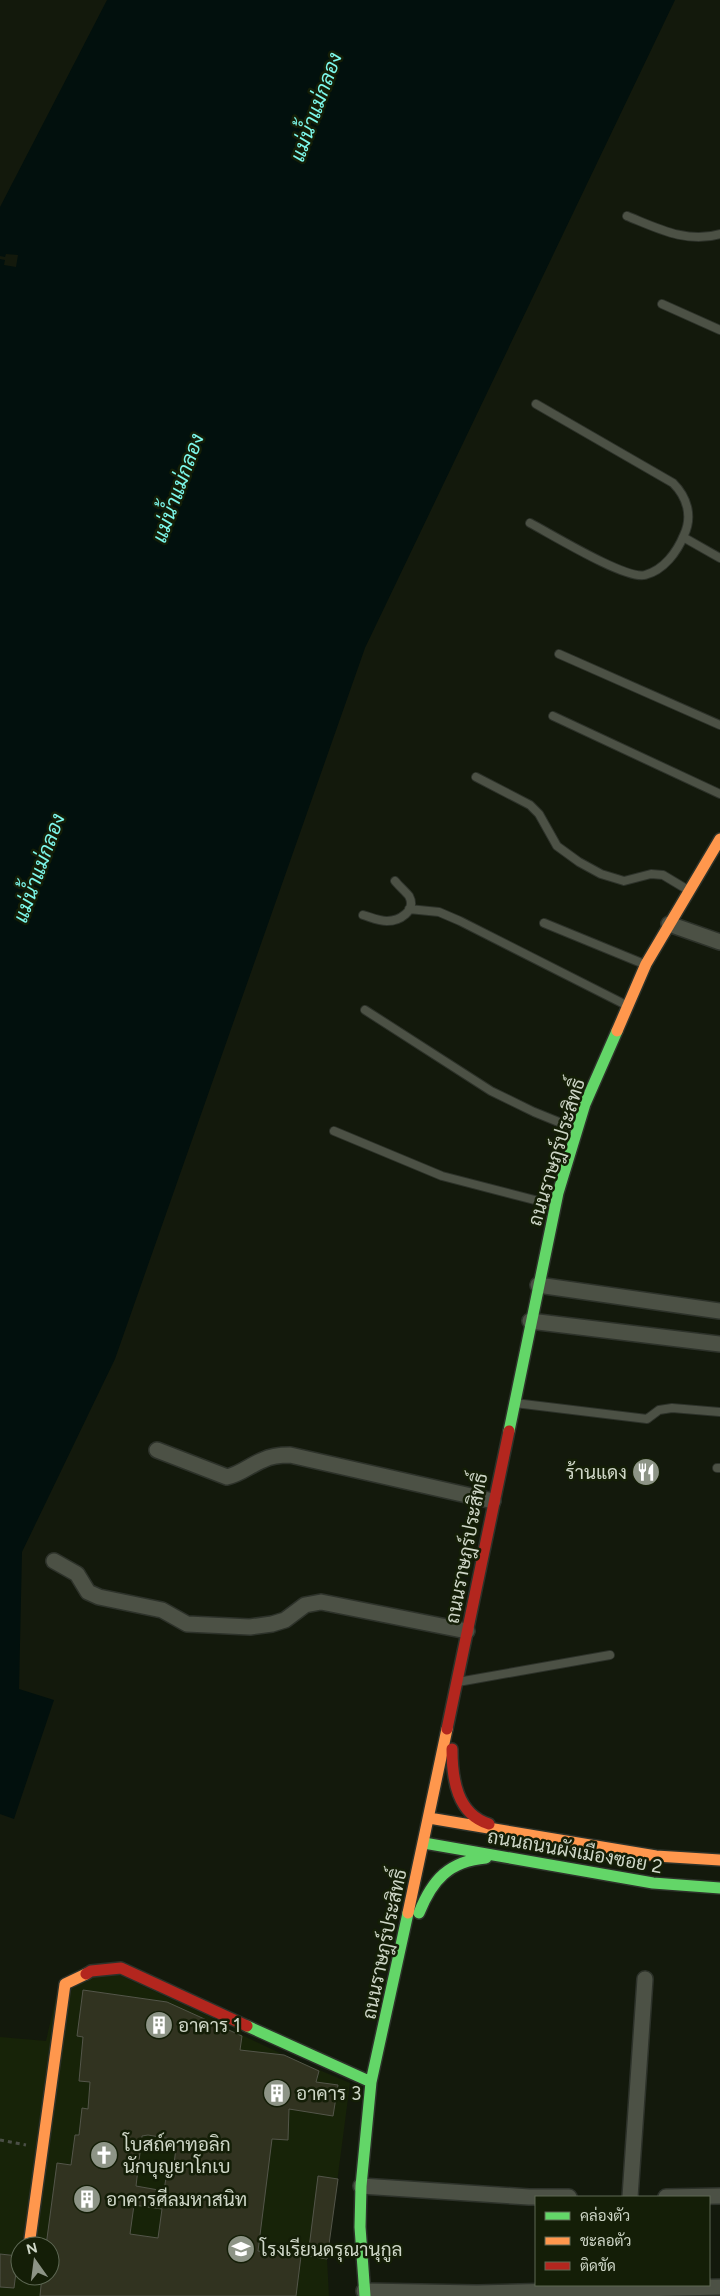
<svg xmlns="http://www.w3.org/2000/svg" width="720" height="2296" font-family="Figtree,Sarabun,sans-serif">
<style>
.built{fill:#172308;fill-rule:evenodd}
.water{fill:#02100d}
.pier{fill:#13190c}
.building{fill:#313320;stroke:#535549;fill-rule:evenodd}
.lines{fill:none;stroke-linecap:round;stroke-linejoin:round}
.lane-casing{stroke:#2d322a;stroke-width:10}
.street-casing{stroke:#2d322a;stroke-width:18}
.fast-casing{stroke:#2d322a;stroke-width:14}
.slow-casing{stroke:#2d322a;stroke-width:14}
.jam-casing{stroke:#2d322a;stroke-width:14}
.path{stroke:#4b4f46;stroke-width:3;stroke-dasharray:4 4;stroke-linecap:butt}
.lane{stroke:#4c5145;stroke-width:8}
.street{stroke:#4c5145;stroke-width:15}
.fast{stroke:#63d668;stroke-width:11}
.slow{stroke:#ff974d;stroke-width:11}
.jam{stroke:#b3261e;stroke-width:11}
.labels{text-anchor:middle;stroke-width:5;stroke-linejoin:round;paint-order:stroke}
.street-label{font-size:19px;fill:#ced6c7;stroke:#141e07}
.poi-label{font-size:19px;fill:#ced6c7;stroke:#141e07;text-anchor:start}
.water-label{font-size:20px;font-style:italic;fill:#7df8eb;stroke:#141e07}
</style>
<rect width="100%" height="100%" fill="#13190c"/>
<path class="built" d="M117 1974 219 2021V2024L284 2055 350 2083 327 2259 329 2296H0V2037L46 2041 60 1979ZM20 2246H50V2276H20Z"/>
<path class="water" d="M107 0H675L365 648 115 1359 22 1552 19 1689 54 1700 14 1819 0 1814V207Z"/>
<path class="pier" d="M6 254 18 255 16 267 4 265 5 260 0 259V256L5 257Z"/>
<path class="building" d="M83 1990 167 2002 242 2036 240 2050 284 2055 319 2071 316 2082 338 2085 333 2116 289 2109 288 2140 272 2139 258 2251 301 2256 296 2296H40L42 2276H50V2246H46L57 2163 71 2165 75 2135H79L82 2108 88 2109 90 2082 79 2081 83 2037 77 2036ZM148 2135 177 2140 173 2172 167 2171 164 2191 136 2186 142 2136ZM134 2205 162 2209 158 2238 130 2234Z
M318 2176 338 2179 327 2259 308 2256Z
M0 2254 18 2256 14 2288 0 2287Z"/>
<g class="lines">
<g class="lane-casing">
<path id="lane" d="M627 216C657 228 687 244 720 234
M662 304 720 330
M530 523C551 534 626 580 645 575 664 570 677 552 684 535 693 516 687 497 673 483L536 404
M683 537 720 558
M559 654 720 725
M553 716 720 794
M476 777 530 805 539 814 557 846 579 862 601 874 624 881 651 874 663 875 688 890
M409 909 439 912 460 921 628 1006
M363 915C370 917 379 921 387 921 399 921 417 911 409 896 405 891 399 886 395 881
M544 923 644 964
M365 1010 491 1091 534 1112 576 1129
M334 1131 442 1176 554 1205
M515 1403 647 1419 659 1410 672 1408 720 1412
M717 1468H720
M458 1682 610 1655"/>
</g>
<g class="street-casing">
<path id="street" d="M669 924 720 942
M538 1285 720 1311
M530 1321 720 1344
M157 1450 227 1477C241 1474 250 1465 263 1460 271 1456 281 1455 290 1455L493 1501
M54 1561 77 1574 88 1592 99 1597 162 1610 187 1624 250 1627 272 1624 285 1620 305 1605 321 1602 467 1631
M361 2186 529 2197H569
M630 2197 645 1979
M666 2197 720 2196
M364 2291 477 2293 720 2287"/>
</g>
<g class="fast-casing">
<path id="fast" d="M509 1431 558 1193 585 1104 617 1031
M424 1843 653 1883 720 1888
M419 1913C432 1880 449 1861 486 1858
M247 2026 371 2082
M365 2296 360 2227 361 2186 371 2082 408 1913"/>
</g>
<g class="slow-casing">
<path id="slow" d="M617 1031 646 964 720 839
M429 1818 656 1856 720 1860
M408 1913 447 1729
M29 2246 65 1984 86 1974"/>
</g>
<g class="jam-casing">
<path id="jam" d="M447 1729 509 1431
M452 1749C452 1779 457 1814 489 1824
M86 1974 91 1971 121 1968 247 2026"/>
</g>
<path class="path" d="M0 2140 26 2145"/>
<use href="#lane" class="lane"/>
<use href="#street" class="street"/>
<use href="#fast" class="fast"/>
<use href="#slow" class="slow"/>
<use href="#jam" class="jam"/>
</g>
<defs>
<g id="restaurant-disc" transform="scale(1.4375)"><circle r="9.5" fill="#8d9486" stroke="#141e07"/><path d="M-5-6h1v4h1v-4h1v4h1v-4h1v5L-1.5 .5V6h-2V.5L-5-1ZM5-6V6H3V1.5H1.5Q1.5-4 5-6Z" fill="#fff"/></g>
<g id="building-disc" transform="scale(1.4375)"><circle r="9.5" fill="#8d9486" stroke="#141e07"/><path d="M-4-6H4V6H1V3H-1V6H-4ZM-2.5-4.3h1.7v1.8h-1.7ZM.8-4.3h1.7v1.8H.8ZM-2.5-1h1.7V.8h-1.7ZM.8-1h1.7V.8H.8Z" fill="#fff"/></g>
<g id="church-disc" transform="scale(1.4375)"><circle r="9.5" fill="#8d9486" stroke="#141e07"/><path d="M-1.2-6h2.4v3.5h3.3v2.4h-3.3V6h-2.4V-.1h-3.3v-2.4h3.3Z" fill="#fff"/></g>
<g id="school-disc" transform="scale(1.4375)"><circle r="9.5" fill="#8d9486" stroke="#141e07"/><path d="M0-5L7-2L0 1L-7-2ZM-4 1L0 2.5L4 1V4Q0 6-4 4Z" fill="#fff"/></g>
</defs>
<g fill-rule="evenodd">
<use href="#restaurant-disc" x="646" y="1472"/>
<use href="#building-disc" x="159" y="2025"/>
<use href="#building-disc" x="277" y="2093"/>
<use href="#church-disc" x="104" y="2155"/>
<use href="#building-disc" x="87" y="2199"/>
<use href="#school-disc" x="241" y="2249"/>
</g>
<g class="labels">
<g class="street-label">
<text transform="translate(556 1152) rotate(-73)" y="7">ถนนราษฎร์ประสิทธิ์</text>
<text transform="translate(466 1548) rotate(-79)" y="7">ถนนราษฎร์ประสิทธิ์</text>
<text transform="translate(575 1851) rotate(10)" y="7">ถนนถนนผังเมืองซอย 2</text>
<text transform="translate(384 1944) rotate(-78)" y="7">ถนนราษฎร์ประสิทธิ์</text>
</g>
<g class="poi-label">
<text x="627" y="1479" text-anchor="end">ร้านแดง</text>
<text x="178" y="2032">อาคาร 1</text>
<text x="296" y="2100">อาคาร 3</text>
<text x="123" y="2151">โบสถ์คาทอลิก<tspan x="123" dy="22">นักบุญยาโกเบ</tspan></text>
<text x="106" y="2206">อาคารศีลมหาสนิท</text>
<text x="260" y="2256">โรงเรียนดรุณานุกูล</text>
</g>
<g class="water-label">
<text transform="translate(316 107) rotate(-70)" y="7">แม่น้ำแม่กลอง</text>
<text transform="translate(178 488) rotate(-70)" y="7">แม่น้ำแม่กลอง</text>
<text transform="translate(39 868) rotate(-70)" y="7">แม่น้ำแม่กลอง</text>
</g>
</g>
<rect x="535" y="2196" width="175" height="90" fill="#141e07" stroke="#5e6854"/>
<rect x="545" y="2212" width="25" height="8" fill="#63d668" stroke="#5e6854"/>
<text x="580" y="2221" font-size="15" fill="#ced6c7">คล่องตัว</text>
<rect x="545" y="2237" width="25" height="8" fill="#ff974d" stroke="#5e6854"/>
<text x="580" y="2246" font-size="15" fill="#ced6c7">ชะลอตัว</text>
<rect x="545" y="2262" width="25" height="8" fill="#b3261e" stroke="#5e6854"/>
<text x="580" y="2271" font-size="15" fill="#ced6c7">ติดขัด</text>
<g transform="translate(35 2261) rotate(346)"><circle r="24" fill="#141e07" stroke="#5e6854"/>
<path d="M0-4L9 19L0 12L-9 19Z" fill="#8d9486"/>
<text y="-8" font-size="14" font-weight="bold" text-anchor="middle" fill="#ced6c7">N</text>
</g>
</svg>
